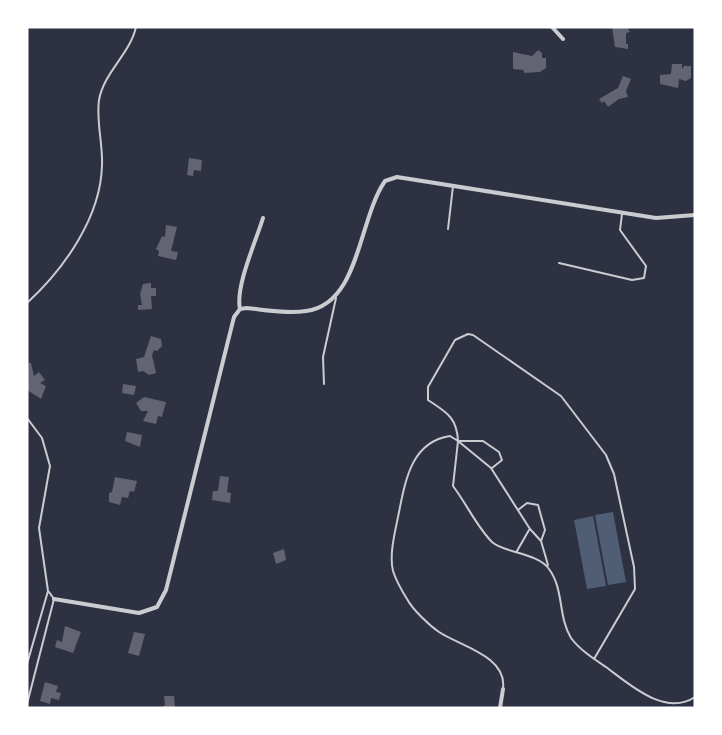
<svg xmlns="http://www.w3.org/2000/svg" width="722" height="735" font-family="'Sofia Sans Condensed',sans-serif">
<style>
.water{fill:#4f5d75}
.building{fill:#626471}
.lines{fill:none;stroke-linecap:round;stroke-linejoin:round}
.service{stroke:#caccd0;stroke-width:2}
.minor{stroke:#caccd0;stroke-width:4}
</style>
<rect width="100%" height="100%" fill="#2d3142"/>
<path class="water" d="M613 512 626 582 608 585 595 515Z
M593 516 606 586 587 589 574 520Z"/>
<path class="building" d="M612 27H627L630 32 626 33V44H628V49L615 47Z
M538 50 542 53V58H546V68L540 72 524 73 523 68V70L513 69V52L532 56Z
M672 64H682V69L684 66H691V78L686 81 679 79 678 88 660 84V75L671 74Z
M623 76 631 79 626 91 628 97 619 99 608 107 604 101 602 103 599 99 618 88Z
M189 158 202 160 201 171 194 170 193 176 187 175Z
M166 225 177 227 171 251 178 252 176 260 158 256 159 251 156 249 162 236 165 237Z
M151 283V288H156V296H151L152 309 138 310V305H142L140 294 143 284Z
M151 336 161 339 162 346 157 351 154 350 152 355 156 373 149 375 143 371 138 372 136 359 144 357Z
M27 363H31L34 376 39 372 45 380 40 383 46 386 41 399 27 390Z
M123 384 136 386 134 395 122 393Z
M144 397 166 402 162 417 158 416 156 424 143 421 148 411H141L136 403Z
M127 432 142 435 140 447 125 441Z
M220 476 229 477 227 492 231 493 230 503 212 500 213 491H218Z
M115 477 137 481 134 492 130 491 128 498 122 497 120 505 109 502V493L112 492Z
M284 549 286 560 276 564 273 553Z
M65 626 81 632 73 653 55 647 57 640 62 642Z
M134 632 145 634 139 656 128 653Z
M45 682 58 686 56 692 61 693 59 700 51 698 50 704 40 701Z
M164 696H174L175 708H161L165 705Z"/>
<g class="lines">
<path class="service" d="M448 229 453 186
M559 263 632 280 644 278 646 266 620 230 622 214
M27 303C64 269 101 217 102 165 103 144 96 121 99 100 104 72 130 54 136 27
M324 384 323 357 336 298
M27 418 42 438 50 466 39 528 48 591 27 664
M458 441H483L499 452 502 460 492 468
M518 510 527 503 538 505 545 530 541 541
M517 551 529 530
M548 565 541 541 530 529 491 468 458 441C457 417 446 412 428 400V387L455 340 468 334 473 335 561 396 606 455 614 474 634 567 635 589 594 659
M503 688C507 656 460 646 439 632 429 625 413 610 407 599 402 591 396 580 393 571 389 555 395 532 398 517 405 483 410 442 450 436L458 441 453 486C466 503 477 527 492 542 504 553 538 553 549 569 564 589 558 617 571 638 580 650 594 659 606 667 629 684 665 717 695 697
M27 704 54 599 49 592"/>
<path class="minor" d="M552 27 563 39
M240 309C235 287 256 241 263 218
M54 599 139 613 157 607 166 590 234 317 240 309 247 308C266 310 287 314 306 311 360 304 358 220 385 181L397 177 656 218 695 215
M500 708 503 689"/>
</g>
<rect width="722" height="735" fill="none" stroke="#ffffff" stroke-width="57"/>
</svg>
